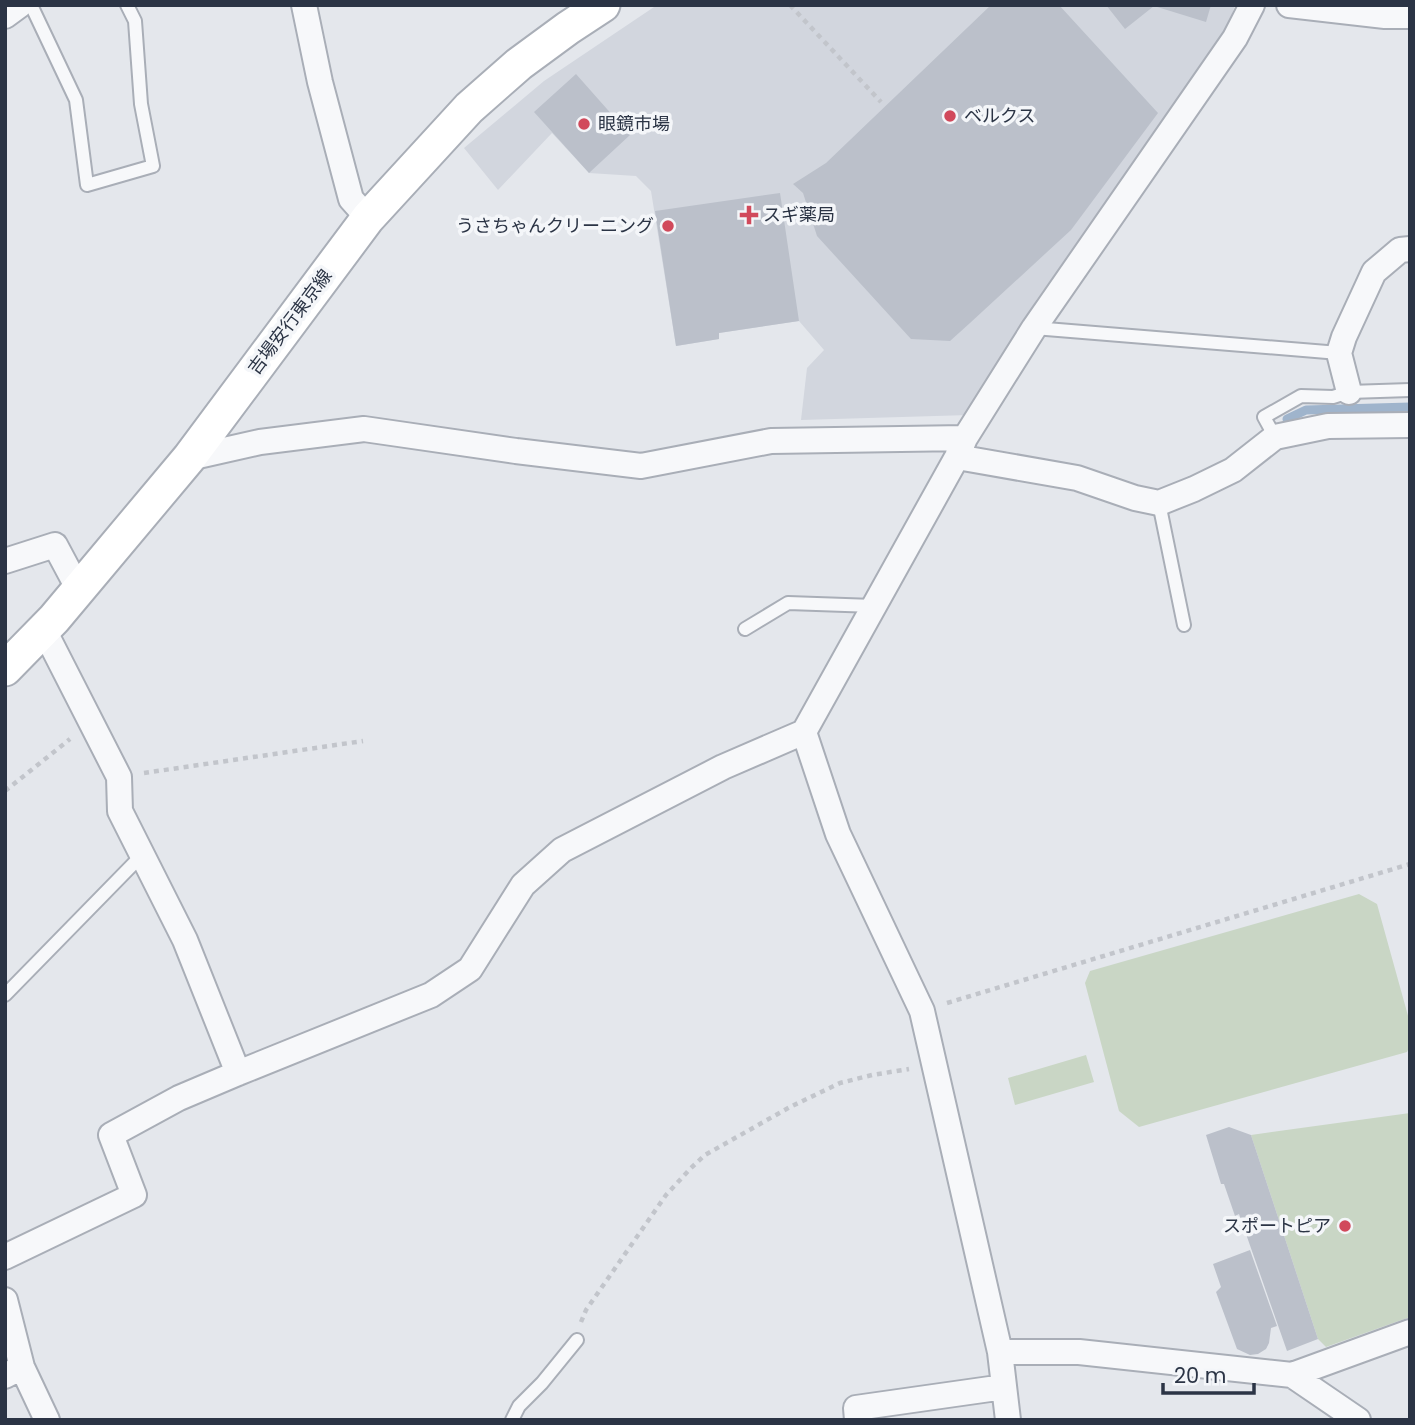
<svg xmlns="http://www.w3.org/2000/svg" width="1415" height="1425" font-family="Poppins,'Noto Sans JP',sans-serif">
<style>
.built{fill:#d2d6de}
.green{fill:#c9d6c5}
.lines{fill:none;stroke-linecap:round;stroke-linejoin:round}
.stream{stroke:#9fb4cc;stroke-width:9}
.building{fill:#bbc0ca}
.service-casing{stroke:#a9aeb7;stroke-width:16}
.minor-casing{stroke:#a9aeb7;stroke-width:28}
.secondary-casing{stroke:#a9aeb7;stroke-width:37}
.path{stroke:#c2c5cb;stroke-width:4.5;stroke-dasharray:5 5;stroke-linecap:butt}
.service{stroke:#f7f8fa;stroke-width:12}
.minor{stroke:#f7f8fa;stroke-width:24}
.secondary{stroke:#fff;stroke-width:33}
.poi-dot{fill:#d1495b;stroke:#f4f6f9;stroke-width:2.5}
.labels{text-anchor:middle;stroke-width:7;stroke-linejoin:round;paint-order:stroke}
.poi-label{font-size:18px;fill:#2b3445;stroke:#f4f6f9;text-anchor:start}
.street-label{font-size:18px;fill:#2b3445;stroke:#f4f6f9}
</style>
<rect width="100%" height="100%" fill="#e4e7ec"/>
<path class="built" d="M657 5H1235L1223 42 1037 299 969 415 801 420 807 368 824 350 799 321 719 333V339L676 346 651 191 636 176 589 173 552 133 498 190 464 148 544 81Z"/>
<path class="green" d="M1359 894 1377 904 1410 1023V1045L1407 1052 1139 1127 1119 1111 1085 983 1090 971Z
M1086 1055 1094 1082 1015 1105 1008 1078Z
M1410 1113V1317L1326 1347 1318 1339 1251 1135Z"/>
<g class="lines">
<path class="stream" d="M1287 419 1306 410 1410 407"/>
</g>
<path class="building" d="M991 5H1059L1158 113 1071 230 970 323 950 341 911 339 817 236 803 193 793 184 826 163Z
M1106 5H1211L1206 22 1154 6 1125 29Z
M576 74 630 135 589 173 534 112Z
M780 193 799 321 719 333V339L676 346 655 211Z
M1229 1127 1251 1135 1318 1339 1287 1351 1239 1214 1235 1216 1224 1184H1221L1206 1135Z
M1250 1250 1277 1326 1271 1328 1269 1343 1266 1349 1258 1354 1250 1355 1237 1349 1216 1292 1221 1287 1213 1264Z"/>
<g class="lines">
<g class="service-casing">
<path id="service" d="M31 5 76 100 87 185 153 166 141 104 135 21 127 5
M1034 328 1339 353
M1275 437 1264 417 1301 396 1333 397 1349 392 1410 390
M1159 503 1184 625
M745 629 788 603 874 606
M5 995 142 855
M512 1420 519 1406 542 1383 577 1340"/>
</g>
<g class="minor-casing">
<path id="minor" d="M304 5 320 82 351 199 368 218
M1289 5 1385 16H1410
M5 16 20 5
M1349 392 1339 353 1344 337 1374 272 1400 250 1410 249
M957 457 1077 478 1135 498 1159 503 1194 489 1233 470 1275 437 1328 426 1410 425
M189 458 260 442 364 429 516 451 641 466 771 441 965 438
M5 561 55 545 79 590
M44 630 119 777 120 811 185 940 238 1073
M5 1257 134 1195 111 1135 179 1098 238 1073 431 995 470 969 523 885 562 850 723 767 804 732
M5 1300 22 1367 5 1376
M1000 1352H1079L1292 1375 1410 1332
M22 1367 47 1420
M1292 1375 1358 1420
M857 1420 856 1408 1004 1387
M1008 1420 1000 1352 922 1011 838 834 804 732 957 457 965 438 1034 328 1235 38 1252 5"/>
</g>
<g class="secondary-casing">
<path id="secondary" d="M5 669 54 619 189 458 368 218 469 108 519 64 568 28 603 5"/>
</g>
<path class="path" d="M790 5 881 102
M144 773 363 741
M5 791 70 739
M947 1003 1410 864
M581 1322 586 1310 666 1195 691 1168 705 1155 790 1107 840 1083 872 1075 909 1069"/>
<use href="#service" class="service"/>
<use href="#minor" class="minor"/>
<use href="#secondary" class="secondary"/>
</g>
<g class="poi-dot">
<circle cx="950" cy="116" r="7"/>
<circle cx="584" cy="124" r="7"/>
<path d="M745.5 204.5h7v7h7v7h-7v7h-7v-7h-7v-7h7z"/>
<circle cx="668" cy="226" r="7"/>
<circle cx="1345" cy="1226" r="7"/>
</g>
<g class="labels">
<g class="poi-label">
<text x="964" y="122">ベルクス</text>
<text x="598" y="130">眼鏡市場</text>
<text x="763" y="221">スギ薬局</text>
<text x="654" y="232" text-anchor="end">うさちゃんクリーニング</text>
<text x="1331" y="1232" text-anchor="end">スポートピア</text>
</g>
<g class="street-label">
<text transform="translate(290 322) rotate(-53)" y="6">吉場安行東京線</text>
</g>
</g>
<rect width="1415" height="1425" fill="none" stroke="#2b3445" stroke-width="14"/>
<path d="M1163 1383v10h91v-10" fill="none" stroke="#2b3445" stroke-width="3.5"/>
<text x="1174" y="1383" font-size="21" fill="#2b3445" stroke="#f4f6f9" stroke-width="5" paint-order="stroke">20 m</text>
</svg>
